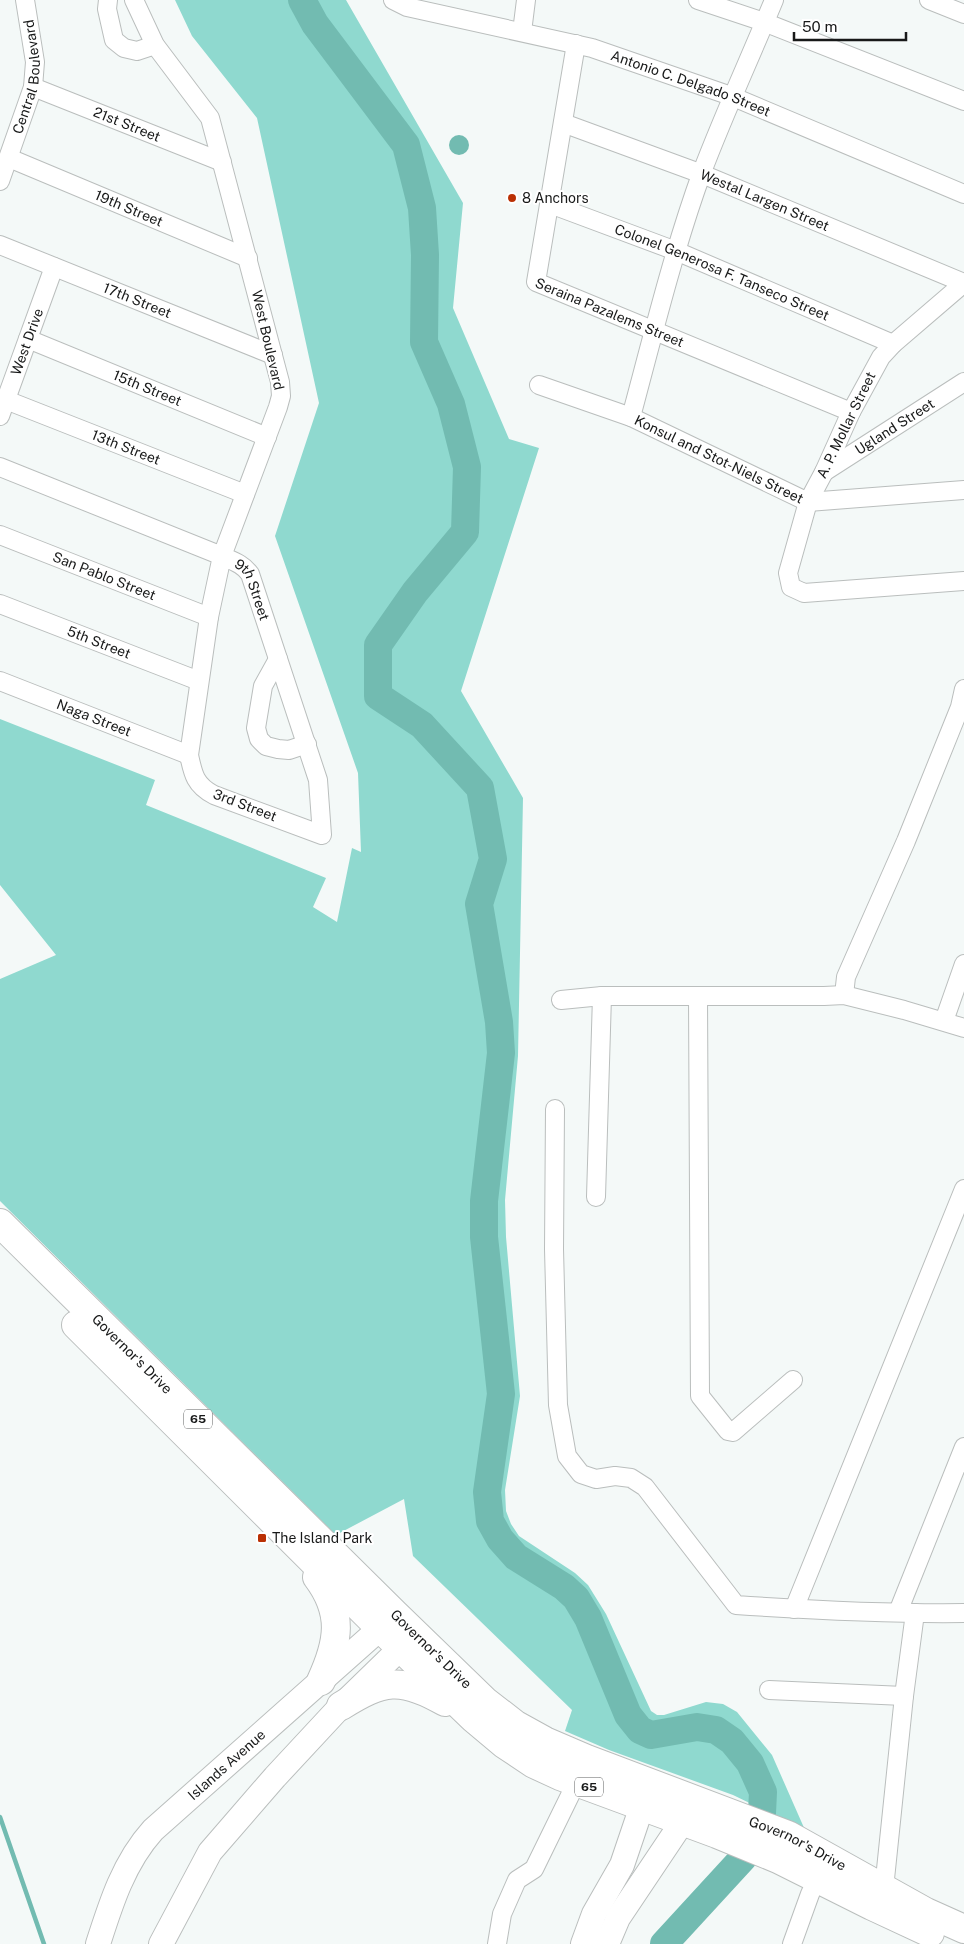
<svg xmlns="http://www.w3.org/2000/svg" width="964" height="1944" font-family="'Public Sans',sans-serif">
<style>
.forest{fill:#8fd9cf}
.water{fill:#72bbb1}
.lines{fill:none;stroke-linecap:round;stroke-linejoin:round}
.stream{stroke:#72bbb1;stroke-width:4.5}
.river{stroke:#72bbb1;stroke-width:28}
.street-casing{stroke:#babebd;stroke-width:20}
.secondary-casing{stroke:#babebd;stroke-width:26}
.highway-casing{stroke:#babebd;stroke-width:30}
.street{stroke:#fff;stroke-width:18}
.secondary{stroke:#fff;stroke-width:24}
.highway{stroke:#fff;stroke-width:28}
.poi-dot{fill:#ba3004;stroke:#fff;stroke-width:2}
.labels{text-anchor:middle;stroke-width:4;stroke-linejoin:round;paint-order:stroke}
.shield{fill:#fff;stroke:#5d5e5e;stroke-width:1}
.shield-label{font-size:12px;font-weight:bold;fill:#181919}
.street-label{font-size:14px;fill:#181919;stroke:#fff}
.poi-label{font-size:14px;fill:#181919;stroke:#fff;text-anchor:start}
</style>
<rect width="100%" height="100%" fill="#f4f9f8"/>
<path class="forest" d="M175 0H346L463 203 453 308 509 439 539 448 461 691 523 798 518 1056 505 1200 506 1237 520 1396 505 1490 506 1511 511 1524 519 1536 575 1573 588 1585 606 1614 651 1711 657 1715H664L706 1702 723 1704 737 1712 772 1755 805 1830 733 1795 609 1750 565 1731 572 1710 413 1556 404 1499 336 1535 0 1201V979L56 955 0 885V719L155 780 146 805 326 878 313 907 337 922 352 848 361 852 358 773 275 536 319 403 257 118 192 36Z"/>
<path class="water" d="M449 145a10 10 0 1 1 20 0a10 10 0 1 1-20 0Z"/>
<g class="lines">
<path class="stream" d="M0 1817 44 1944"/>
<path class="river" d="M302 0 315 24 406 145 422 208 425 255 424 342 451 404 467 467 465 532 415 592 378 645V696L422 725 480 788 493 859 479 904 499 1022 501 1053 484 1201V1237L501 1394 487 1492 490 1521 500 1539 516 1557 564 1587 576 1598 588 1618 628 1715 640 1730 651 1735 697 1727 716 1730 732 1741 750 1763 763 1792 762 1813 743 1858 664 1944"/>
<g class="street-casing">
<g id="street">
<path d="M108 0 107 9 114 40 124 48 137 51 155 45"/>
<path id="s1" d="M393 0 407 7 592 48 731 96 964 194"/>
<path d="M698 0 764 22 964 101"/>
<path d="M929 0 964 14"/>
<path d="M522 32 526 0"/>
<path id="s2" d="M576 44 536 282 851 412"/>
<path id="s3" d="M33 87 222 162"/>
<path id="s4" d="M563 123 702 174 964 283 893 344 881 357 851 412 824 472 808 502 788 573 791 587 804 593 964 581"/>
<path id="s5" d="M9 158 248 258"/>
<path id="s6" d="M0 181 33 87 35 62 25 0"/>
<path id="s7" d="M550 204 676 251 893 344"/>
<path id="s8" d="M0 245 273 355"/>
<path id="s9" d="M28 339 267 437"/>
<path id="s10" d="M539 385 631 417 808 502 964 490"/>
<path id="s11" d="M6 400 245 494"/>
<path id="s12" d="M0 416 54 267"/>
<path d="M631 417C653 335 673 252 702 172 724 114 750 58 774 0"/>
<path id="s13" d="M0 467 222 556C233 561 243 564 250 574L318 780 322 835 214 795C195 785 193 774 189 755L209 617 222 556 278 407 281 396 280 382 210 118 155 45 134 0"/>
<path id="s14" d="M824 472 964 382"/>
<path id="s15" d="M0 535 209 617"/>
<path id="s16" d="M0 604 199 681"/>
<path d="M278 659 263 686 256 728 259 739 266 746 278 749 289 750 307 744"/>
<path id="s17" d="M0 681 189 755"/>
<path d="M844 995 846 977 906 841 960 707 964 689"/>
<path d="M698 996 700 1396 728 1431 733 1432 793 1380"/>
<path d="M561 1000 602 996H824L844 995 904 1010 964 1028"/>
<path d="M944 1021 964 964"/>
<path d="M555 1109 554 1249 558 1405 567 1456 581 1474 596 1479 615 1476 631 1478 645 1487 736 1605C812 1610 888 1614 964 1613"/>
<path d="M596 1197 602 996"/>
<path d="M794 1609 964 1189"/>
<path d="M898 1612 964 1447"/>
<path d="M769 1690 904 1696"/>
<path d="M877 1894 885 1879 904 1696 915 1613"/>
<path d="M497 1944 502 1914 517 1880 534 1869 581 1773"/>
<path d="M792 1944 810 1894 817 1879"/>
</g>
</g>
<g class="secondary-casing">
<g id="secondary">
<path id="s18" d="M98 1944C111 1903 124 1862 153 1830L394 1616"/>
<path d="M161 1944 210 1852 275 1777 341 1706 413 1636"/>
<path d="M583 1944 594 1914 622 1865 642 1806"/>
<path d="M607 1944 618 1918 683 1821"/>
</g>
</g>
<g class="highway-casing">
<g id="highway">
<path id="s19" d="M0 1223 395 1614 485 1701 516 1725 545 1741 587 1759 788 1835 926 1912 964 1929"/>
<path d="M76 1325 381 1629 473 1718 504 1744 534 1764 560 1776 717 1834 778 1859 872 1906 930 1933"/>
<path d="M317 1577C344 1613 339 1642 321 1681"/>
<path d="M341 1706C383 1680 400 1676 445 1702"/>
</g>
</g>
<use href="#street" class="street"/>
<use href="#secondary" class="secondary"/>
<use href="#highway" class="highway"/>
</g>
<g class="poi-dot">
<circle cx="512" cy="198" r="5"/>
<rect x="257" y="1533" width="10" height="10" rx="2.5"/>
</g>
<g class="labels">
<g class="shield">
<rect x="184" y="1409.5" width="28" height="19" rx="4"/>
<rect x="575" y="1777.5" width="28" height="19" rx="4"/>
</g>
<g class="shield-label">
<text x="198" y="1423">65</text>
<text x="589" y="1791">65</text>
</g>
<g class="street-label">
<text dy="5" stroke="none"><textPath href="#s6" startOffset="109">Central Boulevard</textPath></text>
<text dy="5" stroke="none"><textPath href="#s1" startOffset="310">Antonio C. Delgado Street</textPath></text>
<text dy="5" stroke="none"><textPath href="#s3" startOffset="101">21st Street</textPath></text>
<text dy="5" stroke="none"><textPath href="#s4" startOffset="216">Westal Largen Street</textPath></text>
<text dy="5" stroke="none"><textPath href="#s5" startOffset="130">19th Street</textPath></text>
<text dy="5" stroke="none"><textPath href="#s7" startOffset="185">Colonel Generosa F. Tanseco Street</textPath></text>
<text dy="5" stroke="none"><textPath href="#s8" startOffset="148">17th Street</textPath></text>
<text dy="5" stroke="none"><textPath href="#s2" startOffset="321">Seraina Pazalems Street</textPath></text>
<text transform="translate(268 340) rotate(77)" y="5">West Boulevard</text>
<text dy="5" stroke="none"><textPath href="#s12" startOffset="79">West Drive</textPath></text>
<text dy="5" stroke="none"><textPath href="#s9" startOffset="129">15th Street</textPath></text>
<text transform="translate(846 425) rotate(-64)" y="5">A. P. Mollar Street</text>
<text dy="5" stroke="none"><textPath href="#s14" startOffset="84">Ugland Street</textPath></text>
<text dy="5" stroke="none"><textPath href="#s11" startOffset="129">13th Street</textPath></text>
<text dy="5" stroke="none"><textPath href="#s10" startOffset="195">Konsul and Stot-Niels Street</textPath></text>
<text dy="5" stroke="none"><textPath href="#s15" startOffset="112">San Pablo Street</textPath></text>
<text dy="5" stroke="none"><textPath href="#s13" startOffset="288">9th Street</textPath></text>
<text dy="5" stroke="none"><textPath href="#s16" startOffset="106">5th Street</textPath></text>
<text dy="5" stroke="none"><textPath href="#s17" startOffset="101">Naga Street</textPath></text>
<text transform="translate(245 805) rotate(21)" y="5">3rd Street</text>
<text dy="5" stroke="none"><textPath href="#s19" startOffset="186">Governor's Drive</textPath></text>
<text dy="5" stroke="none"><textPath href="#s19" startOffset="606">Governor's Drive</textPath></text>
<text dy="5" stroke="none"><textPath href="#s18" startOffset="226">Islands Avenue</textPath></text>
<text dy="5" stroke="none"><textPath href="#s19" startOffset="1026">Governor's Drive</textPath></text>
</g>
<g class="poi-label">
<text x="522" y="203">8 Anchors</text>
<text x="272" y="1543">The Island Park</text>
</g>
</g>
<path d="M794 32v8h112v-8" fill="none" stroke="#181919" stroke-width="2.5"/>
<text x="802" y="32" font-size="15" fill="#181919" stroke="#ffffff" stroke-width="4" paint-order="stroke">50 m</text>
</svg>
